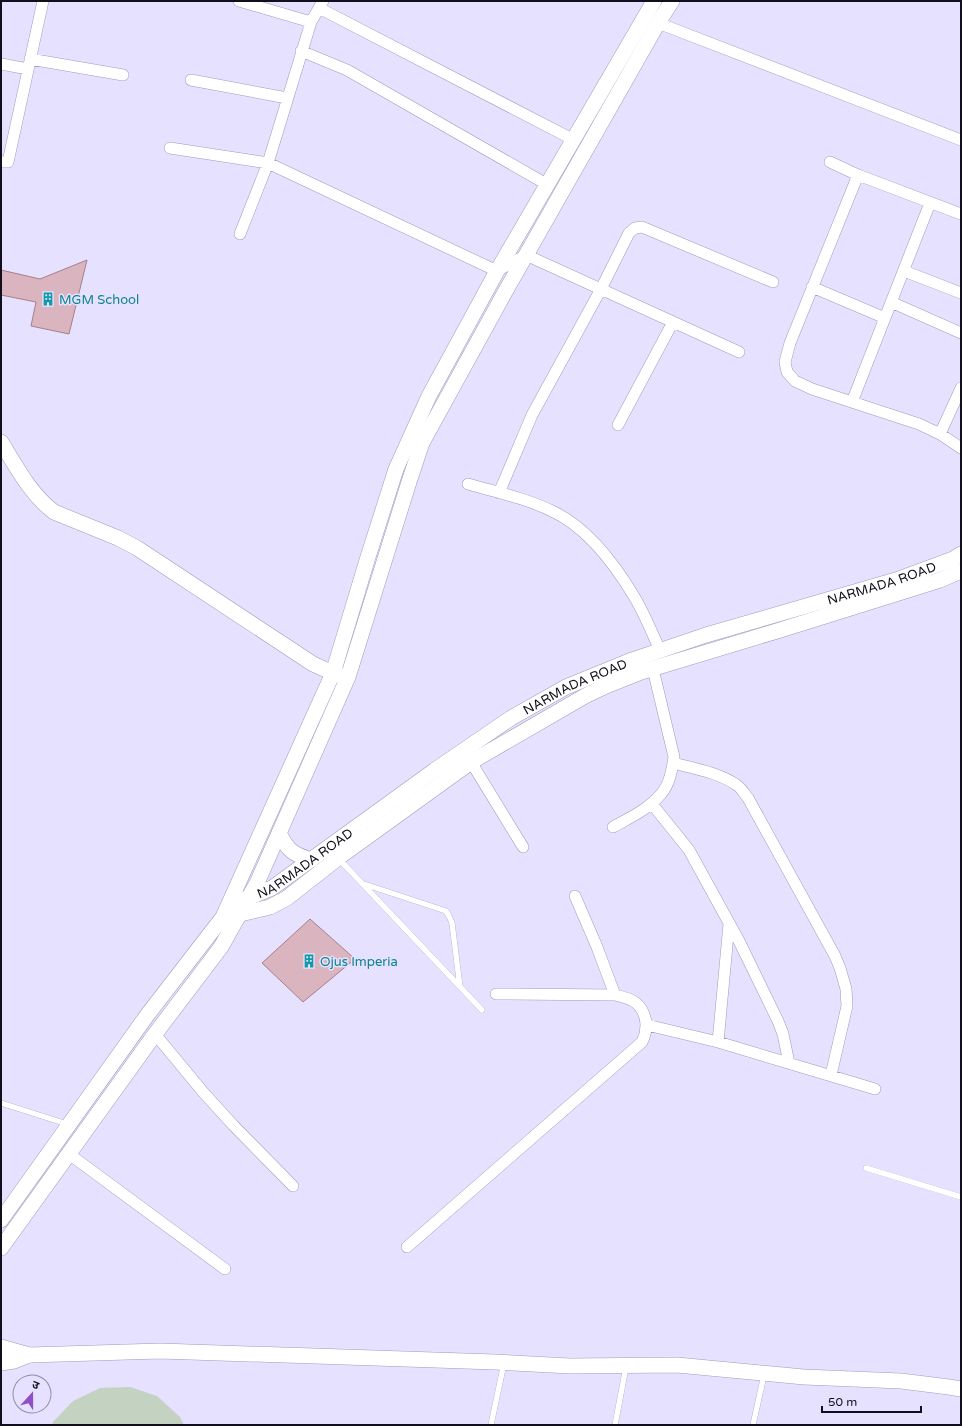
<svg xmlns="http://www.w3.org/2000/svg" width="962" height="1426" font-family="'Varela Round','Noto Sans Devanagari',sans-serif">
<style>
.green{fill:#c3d2c1}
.building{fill:#dab4bf;stroke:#a5808b}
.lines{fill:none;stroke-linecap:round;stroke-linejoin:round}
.lane-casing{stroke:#a09bbd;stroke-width:6}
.street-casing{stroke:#a09bbd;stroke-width:12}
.secondary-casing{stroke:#a09bbd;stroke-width:16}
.lane{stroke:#fff;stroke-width:5.5}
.street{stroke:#fff;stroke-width:11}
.secondary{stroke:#fff;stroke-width:15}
.labels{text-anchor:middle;stroke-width:3;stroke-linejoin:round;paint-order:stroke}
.culture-label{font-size:13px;fill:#0d838f;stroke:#e5e1fe;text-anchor:start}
.street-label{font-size:13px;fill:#110f1b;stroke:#e5e1fe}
</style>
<rect width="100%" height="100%" fill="#e5e1fe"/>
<path class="green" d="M130 1387 157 1396 180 1417 184 1425H52L53 1422 73 1401 100 1388Z"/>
<path class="building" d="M87 260 69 334 31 326 36 302 1 295V270L40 279Z
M310 919 355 959 303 1002 262 963Z"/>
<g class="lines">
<g class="lane-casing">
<path id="lane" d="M338 858 482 1010
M364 884 446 911 449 916 452 923 460 987
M1 1103 67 1124
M866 1168 961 1197
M491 1425 504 1363
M615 1425 626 1367
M753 1425 764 1375"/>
</g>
<g class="street-casing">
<path id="street" d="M239 1 311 22
M319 8 574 140
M658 23 961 140
M301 51 347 70 548 185
M30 59 123 75
M1 64 28 69
M191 80 287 98
M170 148 268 163 497 271 526 255 739 352
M1 162H8L43 1
M830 162 858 175 961 214
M858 175 790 343 785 362 787 372 795 381 812 389 919 424 940 434 961 448
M240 234 268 163 311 22 323 1
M904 271 961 293
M812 287 885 318
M891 302 961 333
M852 402 930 203
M618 425 673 322
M940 434 961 388
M468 484C496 492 525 498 552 511 587 527 616 566 635 598 645 615 652 633 660 650
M499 493 532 415 601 289 629 233 635 228 642 227 773 282
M471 762 523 847
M673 763C693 768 721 773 738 786 742 789 745 795 748 798L835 956 840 968 846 989 847 1006 831 1075
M652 804 689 850 739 941 778 1021 783 1034 789 1063
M613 827C629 818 649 809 661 794 670 784 672 769 674 757L653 669
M575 896 597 947 615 995
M647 1025 718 1042 875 1089
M155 1034 203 1092 233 1125 293 1186
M718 1042 729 924
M69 1154 225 1269
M407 1247 642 1042C648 1030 648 1013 636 1003 630 998 622 997 615 995L496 994"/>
</g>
<g class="secondary-casing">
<g id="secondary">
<path d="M1 442C16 466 30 494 54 512L118 538 137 548 313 664 333 673 342 676"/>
<path d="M279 833C288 851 293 854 311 860"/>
<path id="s1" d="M245 899 272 888 435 770 511 718 566 687 632 660 706 635 896 580 953 559 961 554"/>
<path d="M232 916 270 907 287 898 338 858 471 762 585 696 606 686 641 672 777 631 940 580 961 571"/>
<path d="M1 1220 148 1014 223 917 333 673 368 557 396 469 429 396 497 271 654 1"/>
<path d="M1 1248 155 1034 221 947 257 883 348 677 409 482 422 443 505 292 658 23 672 1"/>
<path d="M1 1347 29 1355 160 1351 495 1362 570 1366 677 1365 804 1377 901 1381 949 1387 961 1389"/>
<path d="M1 1363 14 1361 29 1355"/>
</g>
</g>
<use href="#lane" class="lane"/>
<use href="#street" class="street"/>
<use href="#secondary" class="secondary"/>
</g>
<defs>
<g id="building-bare" transform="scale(1.08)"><path d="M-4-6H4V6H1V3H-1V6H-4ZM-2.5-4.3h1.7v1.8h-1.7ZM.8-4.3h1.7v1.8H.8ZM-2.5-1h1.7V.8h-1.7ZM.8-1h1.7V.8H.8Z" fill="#0f9aa8" stroke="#e5e1fe" stroke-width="2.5" paint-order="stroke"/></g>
</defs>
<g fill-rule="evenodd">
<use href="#building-bare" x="48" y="299"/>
<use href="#building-bare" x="309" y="961"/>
</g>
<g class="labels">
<g class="culture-label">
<text x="59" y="304">MGM School</text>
<text x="320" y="966">Ojus Imperia</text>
</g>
<g class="street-label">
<text dy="5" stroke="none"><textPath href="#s1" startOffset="718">NARMADA ROAD</textPath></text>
<text dy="5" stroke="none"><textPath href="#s1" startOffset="394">NARMADA ROAD</textPath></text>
<text dy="5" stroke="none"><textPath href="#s1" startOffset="70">NARMADA ROAD</textPath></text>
</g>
</g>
<rect width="962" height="1426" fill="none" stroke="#110f1b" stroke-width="4"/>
<g transform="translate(32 1394) rotate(21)"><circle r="19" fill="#e5e1fe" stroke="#908da3"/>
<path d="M0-3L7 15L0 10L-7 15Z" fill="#8f50c6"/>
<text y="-6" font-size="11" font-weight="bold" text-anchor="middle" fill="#110f1b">उ</text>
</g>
<path d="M822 1406v6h99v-6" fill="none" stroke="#110f1b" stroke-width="2"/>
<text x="828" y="1406" font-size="12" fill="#110f1b" stroke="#e5e1fe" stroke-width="3" paint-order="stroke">50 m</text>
</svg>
